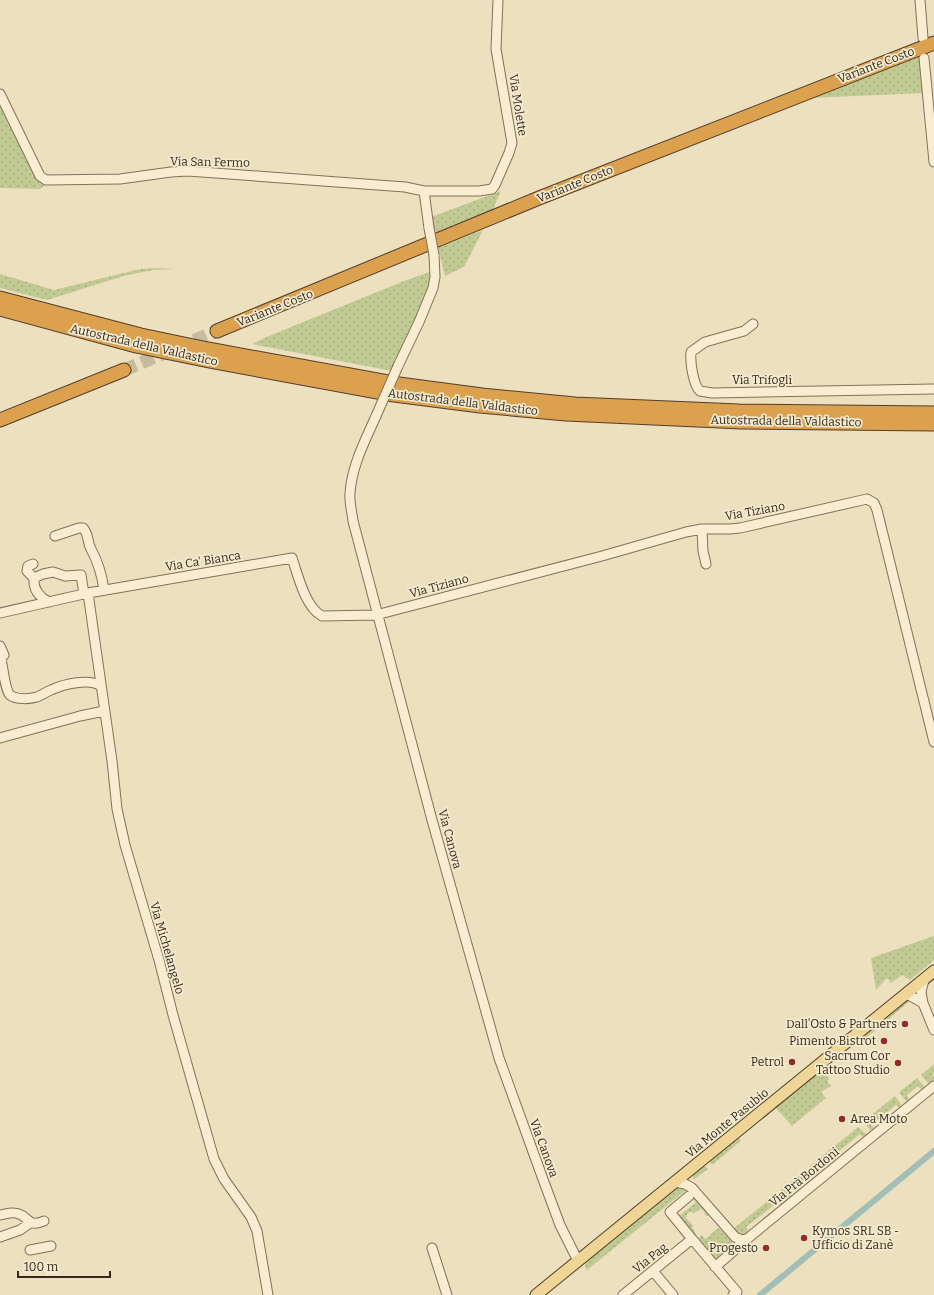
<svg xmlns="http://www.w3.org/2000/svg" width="934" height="1295" font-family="Bitter,serif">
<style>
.grass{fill:url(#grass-dots)}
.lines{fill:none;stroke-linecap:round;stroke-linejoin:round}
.canal{stroke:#a2beb6;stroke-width:6}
.highway-tunnel{stroke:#c7bb9e;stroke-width:13;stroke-dasharray:13 6;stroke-linecap:butt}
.minor-casing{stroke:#847058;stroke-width:11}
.major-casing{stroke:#523e2c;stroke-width:13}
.highway-casing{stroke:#523e2c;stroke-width:15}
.minor{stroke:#f8edd1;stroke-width:9}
.major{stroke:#f0d696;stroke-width:11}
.highway{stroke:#dba14f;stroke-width:13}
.minor-bridge-casing{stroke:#847058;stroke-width:11;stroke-linecap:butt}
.minor-bridge{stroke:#f8edd1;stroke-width:9}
.poi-dot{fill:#922b29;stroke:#f4eace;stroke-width:1.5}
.labels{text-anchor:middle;stroke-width:3.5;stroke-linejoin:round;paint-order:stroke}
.street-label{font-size:12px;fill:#34281c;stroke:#f4eace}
.poi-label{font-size:12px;fill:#34281c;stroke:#f4eace;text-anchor:end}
</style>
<defs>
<pattern id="grass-dots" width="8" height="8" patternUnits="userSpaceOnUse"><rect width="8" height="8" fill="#c2ca93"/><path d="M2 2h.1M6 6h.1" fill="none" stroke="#a7ae7e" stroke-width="1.8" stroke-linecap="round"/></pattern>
</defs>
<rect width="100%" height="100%" fill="#ece0bf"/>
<path class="grass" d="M922 51 924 93 809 98Z
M0 99 38 176 49 182 40 189 0 188Z
M501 191 491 214 436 236 431 217Z
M483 230 464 267 445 276 438 248Z
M158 268 174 269 154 270 127 275 47 300 0 288V274L54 290 140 269Z
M430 272 432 279 429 289 392 371 252 344 264 338 404 281Z
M934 936V960L910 980 902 975 891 983 887 978 876 990 871 958Z
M906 998 918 1004H914L910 1001 859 1044 852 1043Z
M934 1064V1073L932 1075 934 1077V1080L928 1083 921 1075Z
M823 1067 828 1074 829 1080 827 1081 831 1086 821 1092 826 1098 792 1126 774 1106Z
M917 1078 924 1086V1088L921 1089 918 1086 907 1095 909 1099 908 1101H906L899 1092Z
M895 1096 900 1103 901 1107H899L896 1105 871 1125 874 1129 870 1130 864 1121Z
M858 1127 866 1134 865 1137 864 1138 860 1134 816 1170 818 1175H815L809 1168V1167Z
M738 1137 741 1141 712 1165 709 1161Z
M704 1165 708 1169 693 1180V1174Z
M803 1172 810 1179V1181L808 1183 805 1180 789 1192 792 1197 789 1198 781 1190Z
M675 1185 688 1188 710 1216H706L703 1210 700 1209 694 1213 690 1212 687 1214 686 1218 693 1225 692 1227 698 1238 702 1235 705 1239 718 1228 720 1229 734 1244 714 1261 678 1217 696 1202 686 1190 587 1270 585 1266 586 1262Z
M775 1195H778L783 1201V1204L780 1205 778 1202 746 1227 749 1232C743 1237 738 1234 733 1229Z"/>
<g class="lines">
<path class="canal" d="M760 1295 934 1151"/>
<path class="highway-tunnel" d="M124 370 217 331"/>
<g class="minor-casing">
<path id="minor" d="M920 0 923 38
M924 58 934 162
M0 94 40 176 46 180 120 179 171 172 188 171 405 187 424 191H479L492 189 495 185 509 153 512 143 496 49 498 0
M424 191 429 228
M753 324 744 331 705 342 691 352C690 361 693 385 700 391L712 393 934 389
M398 366 419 322 433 288 435 277 434 255
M376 416C365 441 352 465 350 493 349 502 352 512 353 521L432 820 499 1058 544 1182 560 1225 578 1261
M702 529 703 551 706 564
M55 536 79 528H83C89 534 87 542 91 549 98 562 102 575 104 590
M33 564 28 566 27 571 34 578 43 574 53 572 65 576 81 575 84 594
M34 578C33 590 39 597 49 602
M88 593 112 761 117 809 125 845 159 960 173 1015 214 1159 224 1179 251 1217 257 1231 268 1295
M0 613 88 593 292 558C298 575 305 607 322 616L376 615 602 556 686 532 702 529H730L740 528 867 499 874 503 877 510 934 742
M0 659 4 655 0 646
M1 659C3 667 5 690 10 695 16 700 30 699 37 697 42 695 46 692 51 690 64 684 89 678 101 686
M0 738 80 716 104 711
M907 994 923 1003 934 1030
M923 1003 921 992 924 980
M675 1182 685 1184 692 1188 735 1237 742 1240 747 1239 934 1086
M689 1196 670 1212 692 1239
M0 1215C6 1214 13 1211 19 1214 29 1217 28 1228 44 1221
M0 1237 20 1230 30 1223
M432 1248 447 1295
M30 1250 51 1246
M715 1267 738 1247 742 1240
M653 1271 673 1295
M623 1295 692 1239 737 1292 733 1295"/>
</g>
<g class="major-casing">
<path id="major" d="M536 1295 934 971"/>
</g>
<g class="highway-casing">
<path id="highway" d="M0 298 141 335 208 349 399 384 482 395 575 404 739 411 934 413
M0 309 136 346 209 361 394 395 480 406 566 414 741 422 934 424
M217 331 539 198 934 43
M0 420 124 370"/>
</g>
<use href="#minor" class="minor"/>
<use href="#major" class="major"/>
<use href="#highway" class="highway"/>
<g class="minor-bridge-casing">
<path id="minor-bridge" d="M429 228 434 255
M376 416 398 366"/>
</g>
<use href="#minor-bridge" class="minor-bridge"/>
</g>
<g class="poi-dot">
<circle cx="905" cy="1024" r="4"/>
<circle cx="884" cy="1041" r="4"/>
<circle cx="792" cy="1062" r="4"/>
<circle cx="898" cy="1063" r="4"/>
<circle cx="842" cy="1119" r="4"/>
<circle cx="804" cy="1238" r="4"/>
<circle cx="766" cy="1248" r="4"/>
</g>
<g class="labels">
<g class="street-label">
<text transform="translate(876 65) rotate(-21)" y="4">Variante Costo</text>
<text transform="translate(518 105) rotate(81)" y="4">Via Molette</text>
<text transform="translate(210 162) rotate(1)" y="4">Via San Fermo</text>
<text transform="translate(575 184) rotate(-22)" y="4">Variante Costo</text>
<text transform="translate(275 308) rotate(-22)" y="4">Variante Costo</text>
<text transform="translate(144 345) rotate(13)" y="4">Autostrada della Valdastico</text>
<text x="762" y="384">Via Trifogli</text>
<text transform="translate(463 402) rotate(7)" y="4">Autostrada della Valdastico</text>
<text transform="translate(786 421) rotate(1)" y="4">Autostrada della Valdastico</text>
<text transform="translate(755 511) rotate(-10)" y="4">Via Tiziano</text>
<text transform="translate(203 561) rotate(-9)" y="4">Via Ca' Bianca</text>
<text transform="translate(439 586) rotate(-15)" y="4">Via Tiziano</text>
<text transform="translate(450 839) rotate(75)" y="4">Via Canova</text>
<text transform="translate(167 948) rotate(74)" y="4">Via Michelangelo</text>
<text transform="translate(727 1123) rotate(-39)" y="4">Via Monte Pasubio</text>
<text transform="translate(544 1148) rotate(70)" y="4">Via Canova</text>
<text transform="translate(804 1177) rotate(-39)" y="4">Via Prà Bordoni</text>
<text transform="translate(650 1258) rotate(-39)" y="4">Via Pag</text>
</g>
<g class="poi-label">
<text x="897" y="1028">Dall'Osto &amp; Partners</text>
<text x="876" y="1045">Pimento Bistrot</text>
<text x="890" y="1060">Sacrum Cor<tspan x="890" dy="14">Tattoo Studio</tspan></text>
<text x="784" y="1066">Petrol</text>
<text x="850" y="1123" text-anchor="start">Area Moto</text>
<text x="812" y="1235" text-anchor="start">Kymos SRL SB -<tspan x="812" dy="14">Ufficio di Zanè</tspan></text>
<text x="758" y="1252">Progesto</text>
</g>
</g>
<path d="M18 1271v6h92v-6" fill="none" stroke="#34281c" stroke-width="2"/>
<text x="24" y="1271" font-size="12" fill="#34281c" stroke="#f4eace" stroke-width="3" paint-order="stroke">100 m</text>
</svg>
